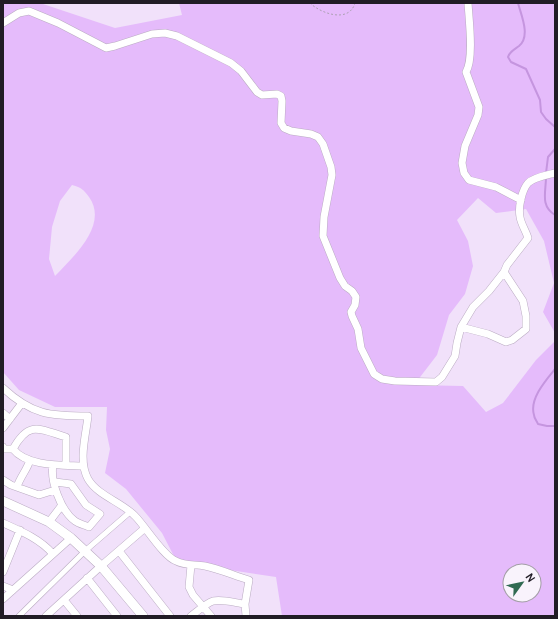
<svg xmlns="http://www.w3.org/2000/svg" width="558" height="619" font-family="Cabin,sans-serif">
<style>
.green{fill:#e5bbfb;fill-rule:evenodd}
.lines{fill:none;stroke-linecap:round;stroke-linejoin:round}
.stream{stroke:#c595df;stroke-width:2}
.pedestrian-casing{stroke:#bbacc3;stroke-width:6}
.minor-casing{stroke:#bbacc3;stroke-width:8}
.tertiary-casing{stroke:#bbacc3;stroke-width:10}
.path{stroke:#ada1b4;stroke-width:1;stroke-dasharray:2 2;stroke-linecap:butt}
.pedestrian{stroke:#fff;stroke-width:5}
.minor{stroke:#fff;stroke-width:7}
.tertiary{stroke:#fff;stroke-width:9}
</style>
<rect width="100%" height="100%" fill="#f1e1fa"/>
<path class="green" d="M3 3H40L115 28 182 15 179 3H555V333L543 312 554 283 544 241 526 209 496 213 478 198 457 220 468 241 473 266 465 294 449 315 437 355 414 385 463 386 486 412 503 403 536 360 555 341V616H282L276 577 177 562 162 533 126 489 105 473 110 449 106 430 107 407H55L19 390 3 372ZM72 185C82 188 83 189 89 197 109 225 73 257 55 276L49 259 52 227 60 201ZM510 571H534V595H510Z"/>
<g class="lines">
<path class="stream" d="M518 3C521 15 531 36 519 46 515 49 509 52 508 57L511 62 526 69 540 100 541 112 546 119 555 127
M546 173 548 157 555 149
M546 177C546 192 540 206 555 215
M555 369C546 380 529 399 534 415 534 418 537 421 538 424L547 426H555"/>
<g class="pedestrian-casing">
<path id="pedestrian" d="M19 616 85 551 130 512"/>
</g>
<g class="minor-casing">
<path id="minor" d="M468 3C469 19 474 59 466 72L479 107 478 115 465 146 462 163 464 173 469 180 496 187 521 200
M3 23 19 13 29 11 58 23 106 48 115 46 152 34 165 33 177 36 231 63 241 71 257 92 262 95 277 94 281 96 282 101 281 123 284 128 291 131 311 134 318 137 323 144 331 167 332 175 324 217 323 236 340 278 345 286 352 291 356 297 355 305 351 312 352 316 358 329 361 348 374 374 382 379 395 381 436 382 442 377 455 356 457 343 461 327 473 307 489 291 504 272 507 265 528 238C526 231 521 224 520 217 518 207 522 190 528 183 534 177 547 175 555 173
M461 327 488 334 506 342 512 340 526 329V316L523 301 504 272
M3 388C32 415 50 416 88 416 86 435 78 461 88 479 98 496 122 502 135 516 146 527 163 556 176 561 185 566 195 564 205 566 220 569 235 576 249 580L245 604 246 616
M3 413 10 419
M3 428 22 403
M3 447 4 449H13C27 467 63 465 83 466
M13 449C29 420 39 429 66 437V465
M53 465C50 481 61 511 75 521 79 524 85 525 89 527L100 514 86 505 71 484 55 482
M3 480 11 485 39 495 55 490
M17 487C20 477 27 470 30 460
M49 522 62 505
M3 523C21 531 40 539 53 554
M119 551 170 616
M191 565 189 587 193 595 211 616
M3 572 20 530
M87 578 117 616
M3 586 13 590
M3 599 71 538
M64 600 77 616
M46 616 101 566 145 528
M191 616C198 611 205 604 213 601 223 599 236 603 245 604"/>
</g>
<g class="tertiary-casing">
<path id="tertiary" d="M3 501 49 522 71 538 101 566 143 616"/>
</g>
<path class="path" d="M310 3C320 13 349 24 355 3"/>
<use href="#pedestrian" class="pedestrian"/>
<use href="#minor" class="minor"/>
<use href="#tertiary" class="tertiary"/>
</g>
<rect width="558" height="619" fill="none" stroke="#211c25" stroke-width="8"/>
<g transform="translate(522 583) rotate(57)"><circle r="19" fill="#f9f3fc" stroke="#a39da6"/>
<path d="M0-3L7 15L0 10L-7 15Z" fill="#316a52"/>
<text y="-6" font-size="11" font-weight="bold" text-anchor="middle" fill="#211c25">N</text>
</g>
</svg>
